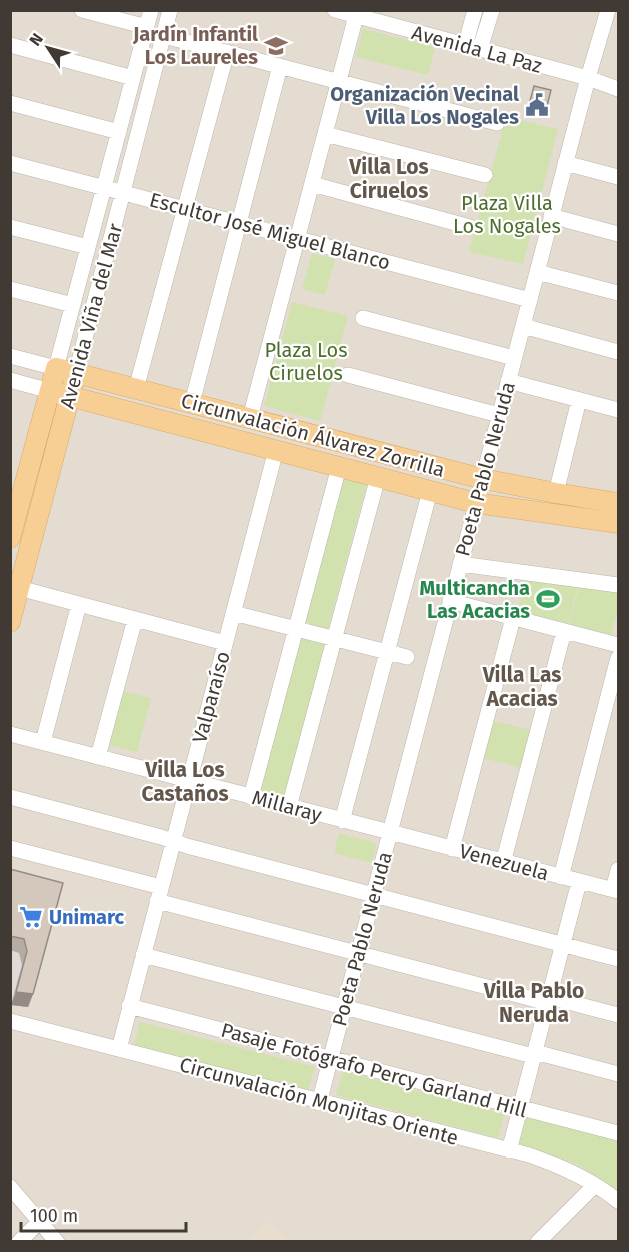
<svg xmlns="http://www.w3.org/2000/svg" width="629" height="1252" font-family="'Fira Sans',sans-serif">
<style>
.residential{fill:#e4dcd1}
.education{fill:#e9dece}
.green{fill:#d1e2ae}
.parking{fill:#dedbd8}
.lines{fill:none;stroke-linecap:round;stroke-linejoin:round}
.minor-casing{stroke:#beb4a9;stroke-width:16}
.major-casing{stroke:#daa967;stroke-width:21}
.minor{stroke:#fff;stroke-width:15}
.major{stroke:#f7cf95;stroke-width:20}
.wall{fill:#b6aca2}
.shaded-wall{fill:#948c84}
.building{fill:#d4c8bc;stroke:#948c84;stroke-width:1.5}
.labels{text-anchor:middle;stroke-width:4.5;stroke-linejoin:round;paint-order:stroke}
.education-label{font-size:20px;font-weight:bold;fill:#785e54;stroke:#fff;text-anchor:end}
.street-label{font-size:20px;fill:#413a34;stroke:#fff}
.service-label{font-size:20px;font-weight:bold;fill:#4e5e75;stroke:#fff;text-anchor:end}
.park-label{font-size:20px;fill:#4e6e2c;stroke:#fff}
.leisure-label{font-size:20px;font-weight:bold;fill:#27864d;stroke:#fff;text-anchor:end}
.shop-label{font-size:20px;font-weight:bold;fill:#366cbe;stroke:#fff;text-anchor:start}
.neighbourhood-label{font-size:21px;font-weight:bold;fill:#63574c;stroke:#fff}
</style>
<rect width="100%" height="100%" fill="#f0eae3"/>
<path class="residential" d="M11 11H618V1241H11Z"/>
<path class="education" d="M269 1221 287 1241H246Z"/>
<path class="green" d="M363 29 435 47 428 75 356 57Z
M506 117 558 129 523 264 469 252Z
M312 253 335 259 325 295 302 289Z
M292 302 348 316 320 421 264 406Z
M342 477 367 483 328 629 303 622Z
M525 580 578 587 568 623 518 611Z
M579 587 618 592V609L611 635 569 624Z
M298 636 326 643 286 798 258 791Z
M123 691 151 698 137 752 109 745Z
M493 721 531 730 521 768 483 758Z
M339 833 373 842 376 845 372 863 334 853Z
M140 1022 315 1067 308 1091 134 1046Z
M343 1071 504 1114 498 1138 336 1095Z
M523 1111 618 1137V1178L616 1189 575 1163 514 1146Z"/>
<path class="parking" d="M10 950 19 953 22 965 12 1003Z"/>
<g class="lines">
<g class="minor-casing">
<path id="minor" d="M82 10 147 27
M335 10 588 78 618 89
M164 36 497 123
M10 45 133 78
M465 46 475 10
M480 49 492 10
M10 103 119 132
M325 134 485 175
M10 163 530 300
M565 163 618 177
M312 184 470 227
M551 216 618 234
M10 227 88 247
M537 272 618 293
M10 289 73 305
M363 318 514 358
M523 326 618 352
M10 356 56 368 151 10
M76 373 170 10
M348 375 499 415
M10 380 50 391
M508 381 618 410
M136 389 227 52
M192 403 280 66
M250 418 356 16
M556 493 579 400
M460 564 618 585
M19 588 225 643
M450 601 618 645
M233 613 407 657
M10 734 618 891
M43 742 79 604
M98 757 135 619
M10 797 161 837 187 846 618 959
M251 797 339 467
M289 807 378 477
M342 821 430 491
M10 848 161 887
M452 849 513 618
M503 863 564 631
M561 877 618 658
M613 890 618 870
M157 901 548 1003
M143 955 533 1056
M549 997 618 1015
M129 1006 618 1133
M10 1021 529 1155C561 1166 592 1180 618 1201
M119 1049 276 450
M535 1052 618 1074
M319 1103 588 78 608 10
M509 1151 579 882
M10 1187 57 1242
M19 1242 40 1221
M538 1242 595 1185"/>
</g>
<g class="major-casing">
<path id="major" d="M50 391 476 503 618 523
M10 538 56 368 483 479 556 493 618 503
M10 622 73 384"/>
</g>
<use href="#minor" class="minor"/>
<use href="#major" class="major"/>
</g>
<path class="wall" d="M534 86 547 106 544 114 527 110Z
M10 869 63 883 33 994 28 1007 11 1005 22 965 19 953 10 950Z"/>
<path class="shaded-wall" d="M16 992 33 994 28 1007 11 1005Z"/>
<path class="building" d="M534 86 551 90 547 106 530 101Z
M10 869 63 883 33 994 16 992 27 951 24 939 10 936Z"/>
<defs>
<g id="school-bare" transform="scale(1.8)"><path d="M0-5L7-2L0 1L-7-2ZM-4 1L0 2.5L4 1V4Q0 6-4 4Z" fill="#8d6e63" stroke="#fff" stroke-width="2.5" paint-order="stroke"/></g>
<g id="civic-bare" transform="scale(1.8)"><path d="M-.6-6.5H3V-4.5H.6V-3L4-1V1h2V6H-6V1h2V-1L-.6-3ZM-1.2 2.5V6h2.4V2.5Z" fill="#5c6f8a" stroke="#fff" stroke-width="2.5" paint-order="stroke"/></g>
<g id="stadium-bare" transform="scale(1.8)"><path d="M0-5a6.5 5 0 1 0 0 10a6.5 5 0 1 0 0-10ZM-3.5-1.8h7v3.6h-7Z" fill="#2e9e5b" stroke="#fff" stroke-width="2.5" paint-order="stroke"/></g>
<g id="supermarket-bare" transform="scale(1.8)"><path d="M-6-5.5h2.5l.6 2H6L4.5 2H-2.5L-4.4-4H-6ZM-1.5 3.2a1.3 1.3 0 1 0 .1 0ZM3 3.2a1.3 1.3 0 1 0 .1 0Z" fill="#3f7fe0" stroke="#fff" stroke-width="2.5" paint-order="stroke"/></g>
</defs>
<g fill-rule="evenodd">
<use href="#school-bare" x="276" y="46"/>
<use href="#civic-bare" x="537" y="105"/>
<use href="#stadium-bare" x="548" y="599"/>
<use href="#supermarket-bare" x="31" y="917"/>
</g>
<g class="labels">
<g class="education-label">
<text x="258" y="41">Jardín Infantil<tspan x="258" dy="23">Los Laureles</tspan></text>
</g>
<g class="street-label">
<text transform="translate(477 49) rotate(15)" y="7">Avenida La Paz</text>
<text transform="translate(270 231) rotate(15)" y="7">Escultor José Miguel Blanco</text>
<text transform="translate(91 316) rotate(-75)" y="7">Avenida Viña del Mar</text>
<text transform="translate(313 435) rotate(15)" y="7">Circunvalación Álvarez Zorrilla</text>
<text transform="translate(485 469) rotate(-75)" y="7">Poeta Pablo Neruda</text>
<text transform="translate(211 697) rotate(-75)" y="7">Valparaíso</text>
<text transform="translate(287 806) rotate(15)" y="7">Millaray</text>
<text transform="translate(504 862) rotate(15)" y="7">Venezuela</text>
<text transform="translate(362 939) rotate(-75)" y="7">Poeta Pablo Neruda</text>
<text transform="translate(374 1070) rotate(15)" y="7">Pasaje Fotógrafo Percy Garland Hill</text>
<text transform="translate(319 1101) rotate(15)" y="7">Circunvalación Monjitas Oriente</text>
</g>
<g class="service-label">
<text x="519" y="101">Organización Vecinal<tspan x="519" dy="23">Villa Los Nogales</tspan></text>
</g>
<g class="park-label">
<text x="507" y="210">Plaza Villa<tspan x="507" dy="23">Los Nogales</tspan></text>
<text x="306" y="357">Plaza Los<tspan x="306" dy="23">Ciruelos</tspan></text>
</g>
<g class="leisure-label">
<text x="530" y="595">Multicancha<tspan x="530" dy="23">Las Acacias</tspan></text>
</g>
<g class="shop-label">
<text x="49" y="924">Unimarc</text>
</g>
<g class="neighbourhood-label">
<text x="389" y="174">Villa Los<tspan x="389" dy="24">Ciruelos</tspan></text>
<text x="522" y="682">Villa Las<tspan x="522" dy="24">Acacias</tspan></text>
<text x="185" y="777">Villa Los<tspan x="185" dy="24">Castaños</tspan></text>
<text x="534" y="998">Villa Pablo<tspan x="534" dy="24">Neruda</tspan></text>
</g>
</g>
<rect width="629" height="1252" fill="none" stroke="#413a34" stroke-width="24"/>
<g transform="translate(48 48) rotate(306)" stroke="#ffffff" stroke-width="4.5" paint-order="stroke">
<path d="M0-4.5L10 22L0 15L-10 22Z" fill="#413a34"/>
<text y="-9" font-size="16" font-weight="bold" text-anchor="middle" fill="#413a34">N</text>
</g>
<path d="M21 1222v9h165v-9" fill="none" stroke="#413a34" stroke-width="3"/>
<text x="30" y="1222" font-size="18" fill="#413a34" stroke="#ffffff" stroke-width="4.5" paint-order="stroke">100 m</text>
</svg>
